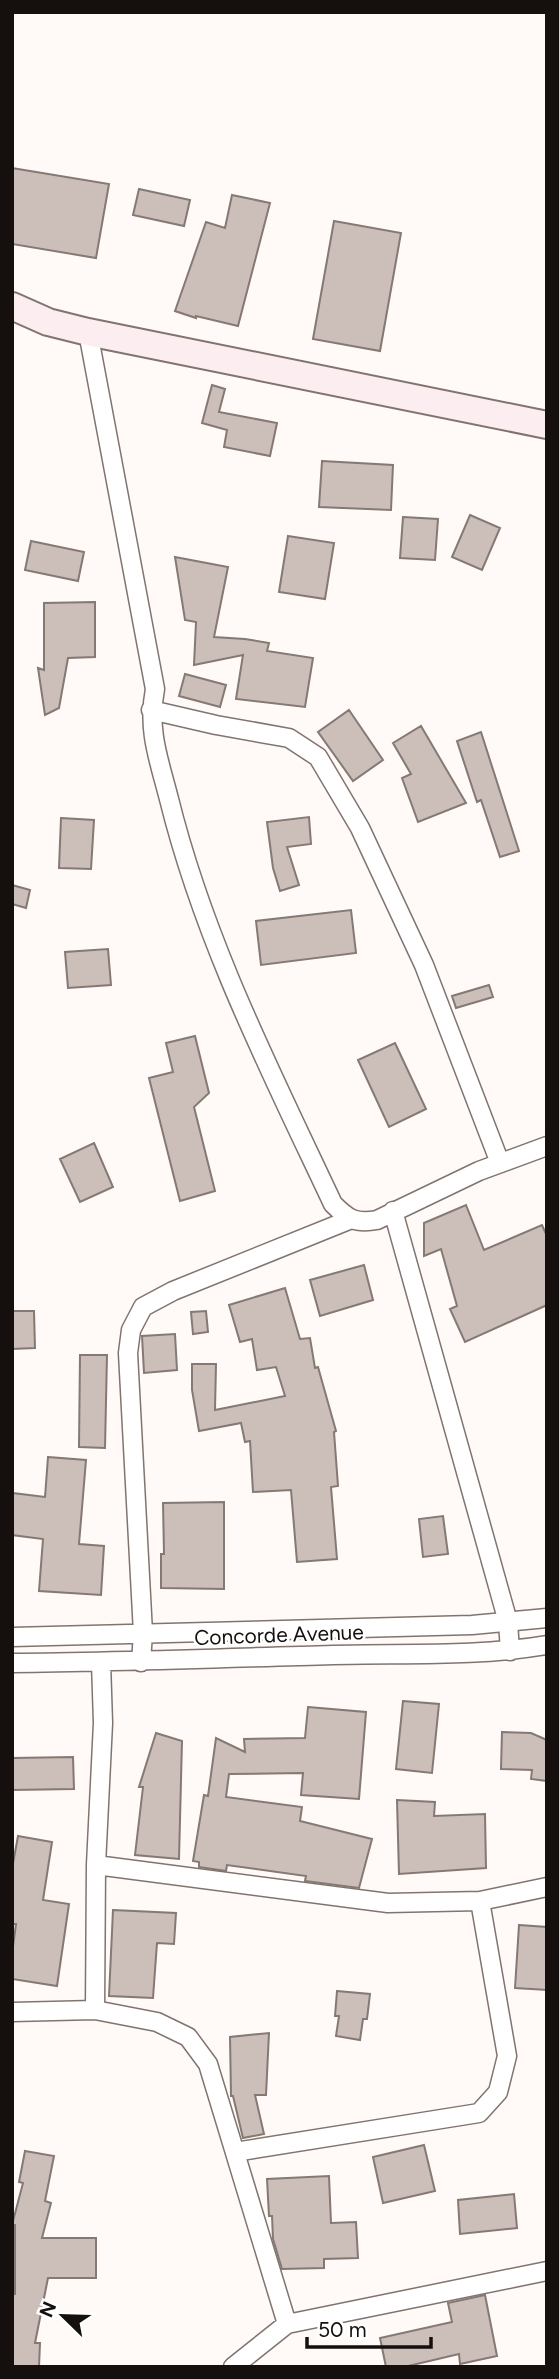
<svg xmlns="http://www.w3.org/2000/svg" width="559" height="2379" font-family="Figtree,sans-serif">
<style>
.building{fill:#ccbeb8;stroke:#857973;stroke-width:2}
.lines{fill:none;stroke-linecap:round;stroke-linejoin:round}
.street-casing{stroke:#80746e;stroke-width:21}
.secondary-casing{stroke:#80746e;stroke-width:30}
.street{stroke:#fff;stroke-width:18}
.secondary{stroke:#fcedf0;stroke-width:26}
.labels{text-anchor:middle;stroke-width:5;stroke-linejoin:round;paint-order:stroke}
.street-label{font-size:21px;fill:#15100e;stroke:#fff}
</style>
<rect width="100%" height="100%" fill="#fff9f7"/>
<path class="building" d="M12 168 109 184 96 258 12 244Z
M139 189 190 200 184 226 133 215Z
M232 195 270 203 238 326 196 316V318L175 311 206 222 225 228Z
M334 221 401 233 380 351 313 339Z
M212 385 225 389 219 412 277 423 270 456 224 447 227 430 202 423Z
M322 461 393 465 391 510 319 507Z
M470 515 500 528 482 570 452 557Z
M403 517 438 519 435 560 400 558Z
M288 536 334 543 325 599 279 592Z
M31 541 84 552 78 581 25 570Z
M175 557 228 567 214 637 245 639 269 643 267 651 313 658 305 707 236 699 243 655 194 665 196 622 185 620Z
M95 602V657L68 658 59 708 45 715 38 668 44 670V603Z
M185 674 226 685 220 707 179 696Z
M349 710 383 760 353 781 318 732Z
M421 726 466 803 418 822 402 778 411 774 393 743Z
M481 732 519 851 500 857 481 800 477 802 457 741Z
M309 817 311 844 287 847 299 885 280 891 273 868 267 822Z
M61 818 94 820 91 869 59 868Z
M12 885 30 890 26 908 12 904Z
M351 910 356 953 261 965 256 921Z
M108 949 111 985 68 988 65 952Z
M489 985 493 997 456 1008 452 996Z
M195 1036 209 1093 194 1107 215 1191 180 1201 149 1078 173 1072 166 1043Z
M395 1043 426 1109 389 1127 358 1060Z
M94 1143 113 1187 80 1202 60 1159Z
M466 1205 484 1250 542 1225 547 1236V1305L465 1342 450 1309 457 1306 441 1249 424 1256V1223Z
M364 1265 373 1300 320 1316 310 1280Z
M285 1288 300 1339 310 1338 315 1368 318 1367 336 1431 334 1432 338 1486 331 1487 337 1559 297 1562 291 1490 253 1492 250 1441 245 1442 241 1423 199 1431 192 1390V1364H216L215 1410 285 1396 276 1367 257 1370 252 1339 240 1342 229 1305Z
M12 1311H34L35 1348 12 1349Z
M206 1311 208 1332 193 1334 191 1312Z
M175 1334 177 1370 144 1373 142 1336Z
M80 1355H107L105 1448 79 1447Z
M48 1457 86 1460 79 1544 104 1546 101 1595 39 1591 43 1539 12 1535V1493L45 1497Z
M224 1502V1589L161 1588V1554H164L163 1503Z
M443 1516 448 1554 423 1557 419 1519Z
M403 1701 439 1704 432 1773 396 1769Z
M308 1707 366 1712 359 1799 301 1795 303 1773 229 1774 226 1797 302 1807 300 1821 372 1839 359 1888 305 1881 306 1876 227 1865 226 1871 199 1867V1862L193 1861 204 1795 208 1796 216 1738 245 1752 244 1739 305 1738Z
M502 1732 531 1733 547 1740V1781L531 1779 532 1770 501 1769Z
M156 1733 182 1741 179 1859 135 1855 143 1787H139Z
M73 1757 74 1789 12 1790V1758Z
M397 1800 435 1802 434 1816 485 1814 486 1868 399 1874Z
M18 1836 52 1842 43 1900 69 1904 57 1986 12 1979V1954L16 1924H12V1869Z
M113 1910 176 1913 174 1944 157 1943 153 1998 109 1996Z
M519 1925 547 1927V1990L515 1988Z
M337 1991 370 1994 367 2019H363L360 2040 336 2036 339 2016H335Z
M269 2033 266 2095H255L264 2134 243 2138 233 2096H231L230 2037Z
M424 2145 435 2191 383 2203 373 2157Z
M25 2151 54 2156 45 2201 51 2203 42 2238H96V2278H48L35 2343H40L39 2367H12V2294H15V2225H12L23 2183 19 2182Z
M329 2176 331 2223 356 2222 358 2258 324 2259V2268L282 2269 273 2239 272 2216H269L267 2179Z
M514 2194 517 2228 460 2234 458 2200Z
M485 2295 497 2356 460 2364 459 2354 404 2367H386L380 2338 452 2322 448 2303Z"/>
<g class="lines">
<g class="street-casing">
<path id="street" d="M88 332 155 689C147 730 159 760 169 799 204 941 271 1072 333 1204 348 1219 355 1224 377 1220L479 1171 547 1146
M151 710 216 725 289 738 318 757 360 828 424 965 500 1163
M393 1211 508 1622 510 1651
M12 1637 472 1625 547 1618
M141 1662 143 1633 128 1353 131 1330 143 1307 173 1291 349 1220
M12 1663C119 1662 226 1658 333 1655 405 1653 476 1657 547 1645
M96 1865 388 1903 480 1901 547 1887
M95 2010 96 1865 103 1723 101 1662
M12 2012 95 2010 157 2022 188 2037 208 2064 287 2324
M235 2152 479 2113 498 2092 507 2056 480 1901
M233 2367 287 2324 547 2271"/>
</g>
<g class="secondary-casing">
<path id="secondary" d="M12 306 48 322 88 332 547 425"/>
</g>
<use href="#street" class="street"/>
<use href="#secondary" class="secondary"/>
</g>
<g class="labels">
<g class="street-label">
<text transform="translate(279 1635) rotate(-2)" y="7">Concorde Avenue</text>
</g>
</g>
<rect width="559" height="2379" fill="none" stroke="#15100e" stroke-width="28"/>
<g transform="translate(63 2316) rotate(293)" stroke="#ffffff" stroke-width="5" paint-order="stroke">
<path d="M0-5L12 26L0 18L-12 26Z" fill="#15100e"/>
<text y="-10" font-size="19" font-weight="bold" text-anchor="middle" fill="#15100e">N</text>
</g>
<path d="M307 2337v10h124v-10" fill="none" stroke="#15100e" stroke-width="3.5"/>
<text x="318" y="2337" font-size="21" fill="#15100e" stroke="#ffffff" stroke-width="5" paint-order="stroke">50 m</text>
</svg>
